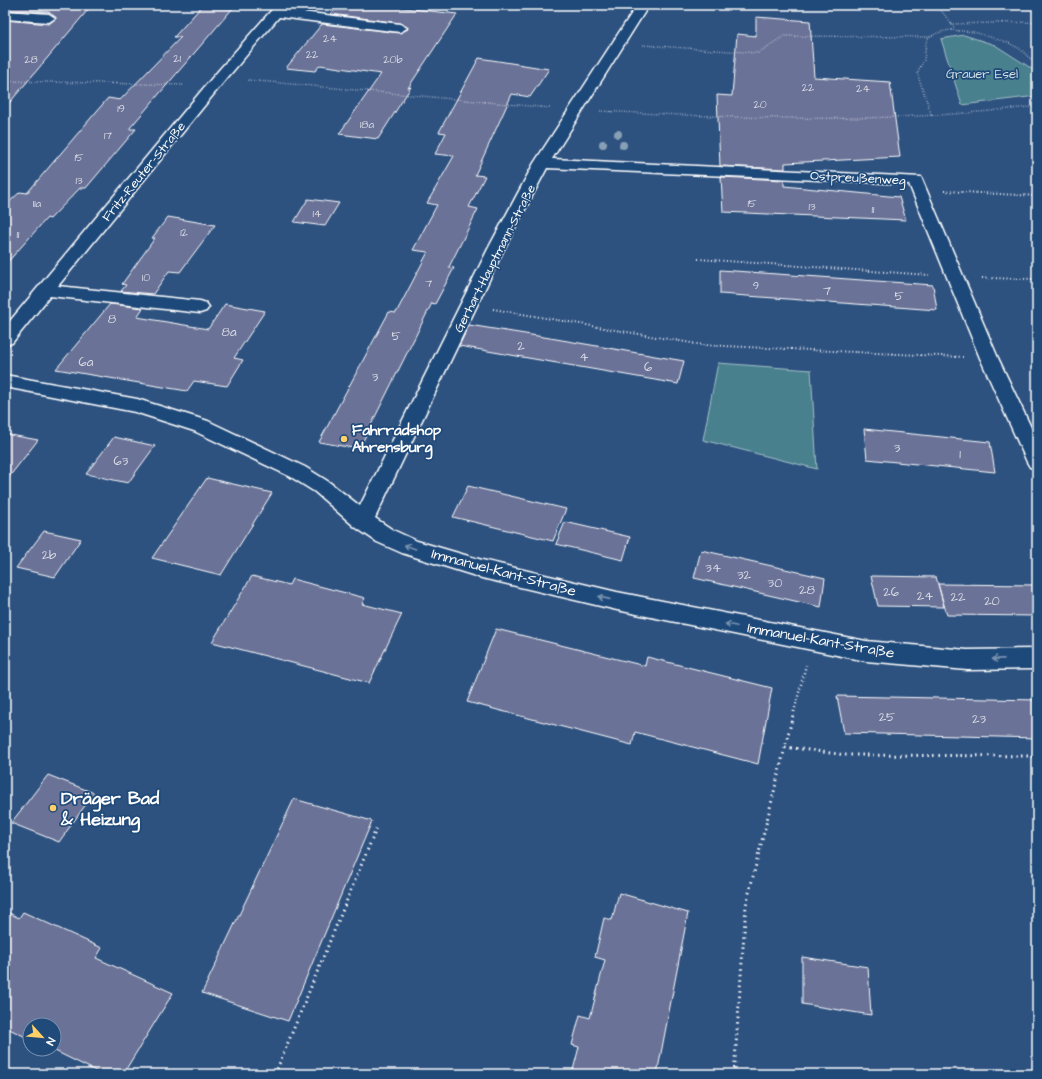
<svg xmlns="http://www.w3.org/2000/svg" width="1042" height="1079" font-family="'Architects Daughter',sans-serif">
<style>
.green{fill:#4a808e;stroke:#a4c0c6}
.building{fill:#6a7297;stroke:#fff}
.lines{fill:none;stroke-linecap:round;stroke-linejoin:round}
.minor-casing{stroke:#fff;stroke-width:3}
.path-far3{stroke:#fff;stroke-width:1.5;stroke-dasharray:0.5 2;stroke-linecap:butt}
.path-far2{stroke:#fff;stroke-width:2;stroke-dasharray:1 2.5;stroke-linecap:butt}
.path-far1{stroke:#fff;stroke-width:2.5;stroke-dasharray:1 3;stroke-linecap:butt}
.path{stroke:#fff;stroke-width:3;stroke-dasharray:1.5 4;stroke-linecap:butt}
.minor{fill:#1f4a7a;fill-rule:evenodd}
.tree{fill:#88a0b6}
.oneway{stroke:#7992af}
.poi-dot{fill:#ffd166;stroke:#1f4a7a;stroke-width:1.5}
.labels{text-anchor:middle;stroke-width:3.5;stroke-linejoin:round;paint-order:stroke}
.far-number-label{font-size:11px;fill:#dadce5}
.far-park-label{font-size:13px;fill:#d2dfe3;stroke:#1f4a7a}
.far-street-label{font-size:13px;fill:#fff;stroke:#1f4a7a}
.number-label{font-size:13px;fill:#dadce5}
.poi-label{font-size:15px;font-weight:bold;fill:#fff;stroke:#1f4a7a;text-anchor:start}
.street-label{font-size:15px;fill:#fff;stroke:#1f4a7a}
.near-poi-label{font-size:18px;font-weight:bold;fill:#fff;stroke:#1f4a7a;text-anchor:start}
</style>
<rect width="100%" height="100%" fill="#2e5280"/>
<filter id="ink" filterUnits="userSpaceOnUse"><feTurbulence type="fractalNoise" baseFrequency=".025" numOctaves="2"/><feDisplacementMap in="SourceGraphic" scale="8" xChannelSelector="R" yChannelSelector="G"/><feConvolveMatrix kernelMatrix="1 2 1 2 8 2 1 2 1" color-interpolation-filters="sRGB"/></filter>
<g filter="url(#ink)">
<path class="green" d="M964 35 995 45 1037 72V96L962 105 941 39Z
M718 363 811 370 817 469 703 440Z"/>
<path class="building" d="M5 5H92L5 108V20L49 24 56 18 49 12 5 10Z
M203 5 233 8 129 129H136L86 188H80L50 219 47 218 5 265V206L20 192 27 193 108 98 120 100 181 37H174Z
M339 5H377L457 14 408 88 411 87 378 139 339 134 381 74 320 65 315 71 286 68 322 24 400 33 408 29 400 23 331 14Z
M756 17 810 21 814 77 890 82 900 157 785 163V169L720 166 717 95 732 96 737 34 756 36Z
M479 58 549 69 530 97 512 94 475 175 485 176 469 207 478 209 449 267 454 268 435 304 432 303 359 449 319 442 389 312 396 313 428 252 413 250 437 205 427 203 454 156 435 154 446 133 439 132Z
M721 177 784 180V186L899 197 906 220 723 212Z
M308 199 339 203 325 226 294 222Z
M168 217 215 225 180 272 169 271 153 294 121 291 126 285 122 284 155 238H152Z
M720 270 933 285 937 310 720 294Z
M110 304 143 308 137 317 208 329 225 304 265 311 234 358 243 360 227 386 194 381 187 391 56 369Z
M469 325 556 339 684 361 678 384 459 346Z
M864 429 990 442 995 472 867 459Z
M5 434 38 440 5 482Z
M114 437 155 446 128 483 86 474Z
M207 478 272 493 221 575 152 558Z
M468 486 566 509 553 541 453 517Z
M565 522 630 537 623 560 556 544Z
M44 531 81 539 55 577 16 568Z
M701 550 825 578 821 607 694 578Z
M252 576 289 585 292 579 365 598 362 604 402 614 369 683 212 642Z
M871 576 936 577 938 584 1037 585V616L947 615 938 584 944 607 878 606Z
M496 629 645 666 647 657 772 688 758 764 635 732 632 745 467 702Z
M837 696 1037 700V738L844 733Z
M48 775 94 793 59 842 11 823Z
M294 799 372 821 288 1021 202 993Z
M619 893 688 913 657 1074H572L579 1047 572 1045 580 1015 590 1018 605 960 595 957 604 918 612 920Z
M5 911 19 918 23 912 102 948 96 958 173 993 123 1074H102L51 1049H54V1025H30V1039L5 1027Z
M802 957 868 967 871 1015 802 1004Z"/>
<g class="lines">
<g class="minor-casing">
<path id="minor" d="M276 5H289L285 10 400 24 407 28 400 32 279 17 222 84 58 286 200 301 206 303 209 307 206 311 200 313 50 296 12 343 5 345V327L212 78Z
M637 5H649L552 159 921 177 998 358 1037 440V469L1030 467 1027 462 980 358 909 184 547 168 504 249 375 518 393 530 417 541 482 560 617 592 866 641 967 650 1037 649V669L967 670 866 661 617 610 482 578 402 553 377 542 355 527 315 492 291 477 194 431 135 412 5 387V375L137 399 208 421 305 467 329 482 360 506 488 249 534 163Z
M5 11 49 14 55 18 49 22 5 19Z"/>
</g>
<path class="path-far3" d="M937 5 955 29
M951 24 1037 22
M643 45 758 53 784 36 930 37
M248 80 551 108
M5 81 185 85
M600 111C749 119 889 124 1037 106
M932 116 917 73 924 60 926 43 929 37 940 32 951 30 974 32 1009 43 1020 49 1037 65"/>
<path class="path-far2" d="M944 191 1037 196
M698 259 929 275
M982 278 1037 279
M493 309 703 345 963 357"/>
<path class="path-far1" d="M794 712 806 665"/>
<path class="path" d="M785 747 846 755 1037 756
M275 1074 377 827
M734 1074 746 905 794 711"/>
<use href="#minor" class="minor"/>
</g>
<g class="tree">
<circle cx="618" cy="134" r="4"/>
<circle cx="603" cy="144" r="4"/>
<circle cx="623" cy="145" r="4"/>
</g>
<defs><path id="oneway-shaft" d="M-6 0H5M1.5-3L5.5 0L1.5 3" fill="none" stroke-width="1.6" stroke-linecap="round" stroke-linejoin="round"/></defs>
<g class="oneway">
<use href="#oneway-shaft" transform="translate(410 547) rotate(-160)"/>
<use href="#oneway-shaft" transform="translate(604 598) rotate(-167)"/>
<use href="#oneway-shaft" transform="translate(731 625) rotate(-168)"/>
<use href="#oneway-shaft" transform="translate(998 659) rotate(179)"/>
</g>
</g>
<g class="poi-dot">
<circle cx="344" cy="439" r="4"/>
<circle cx="53" cy="808" r="4"/>
</g>
<g class="labels">
<g class="far-number-label">
<text x="330" y="42">24</text>
<text x="312" y="58">22</text>
<text x="177" y="62">21</text>
<text x="31" y="63">28</text>
<text x="393" y="63">20b</text>
<text x="808" y="91">22</text>
<text x="863" y="92">24</text>
<text x="760" y="108">20</text>
<text x="121" y="112">19</text>
<text x="367" y="128">18a</text>
<text x="108" y="139">17</text>
<text x="79" y="161">15</text>
<text x="79" y="184">13</text>
<text x="37" y="207">11a</text>
<text x="752" y="207">15</text>
<text x="812" y="210">13</text>
<text x="873" y="213">11</text>
<text x="317" y="217">14</text>
<text x="184" y="236">12</text>
<text x="18" y="238">11</text>
<text x="146" y="281">10</text>
<text x="429" y="287">7</text>
<text x="756" y="289">9</text>
</g>
<g class="far-park-label">
<text x="982" y="78">Grauer Esel</text>
</g>
<g class="far-street-label">
<text transform="translate(143 171) rotate(-51)" y="5">Fritz-Reuter-Straße</text>
<text transform="translate(858 177) rotate(3)" y="5">Ostpreußenweg</text>
<text transform="translate(494 258) rotate(-63)" y="5">Gerhart-Hauptmann-Straße</text>
</g>
<g class="number-label">
<text x="827" y="295">7</text>
<text x="899" y="300">5</text>
<text x="112" y="323">8</text>
<text x="229" y="336">8a</text>
<text x="396" y="340">5</text>
<text x="521" y="350">2</text>
<text x="584" y="361">4</text>
<text x="86" y="366">6a</text>
<text x="648" y="371">6</text>
<text x="375" y="381">3</text>
<text x="897" y="452">3</text>
<text x="960" y="458">1</text>
<text x="121" y="465">63</text>
<text x="49" y="559">2b</text>
<text x="713" y="572">34</text>
<text x="744" y="579">32</text>
<text x="775" y="587">30</text>
<text x="807" y="594">28</text>
<text x="891" y="596">26</text>
<text x="925" y="600">24</text>
<text x="958" y="601">22</text>
<text x="992" y="605">20</text>
<text x="887" y="721">25</text>
<text x="979" y="723">23</text>
</g>
<g class="poi-label">
<text x="352" y="435">Fahrradshop<tspan x="352" dy="17">Ahrensburg</tspan></text>
</g>
<g class="street-label">
<text transform="translate(504 572) rotate(15)" y="5">Immanuel-Kant-Straße</text>
<text transform="translate(821 640) rotate(10)" y="5">Immanuel-Kant-Straße</text>
</g>
<g class="near-poi-label">
<text x="61" y="804">Dräger Bad<tspan x="61" dy="21">&amp; Heizung</tspan></text>
</g>
</g>
<rect width="1042" height="1079" fill="none" stroke="#1f4a7a" stroke-width="20"/>
<rect x="10" y="10" width="1022" height="1059" fill="none" stroke="#fff" stroke-width="1.5" filter="url(#ink)"/>
<g transform="translate(42 1037) rotate(117)"><circle r="19" fill="#1f4a7a" stroke="#7992af"/>
<path d="M0-3L7 15L0 10L-7 15Z" fill="#ffd166"/>
<text y="-6" font-size="11" font-weight="bold" text-anchor="middle" fill="#ffffff">N</text>
</g>
</svg>
